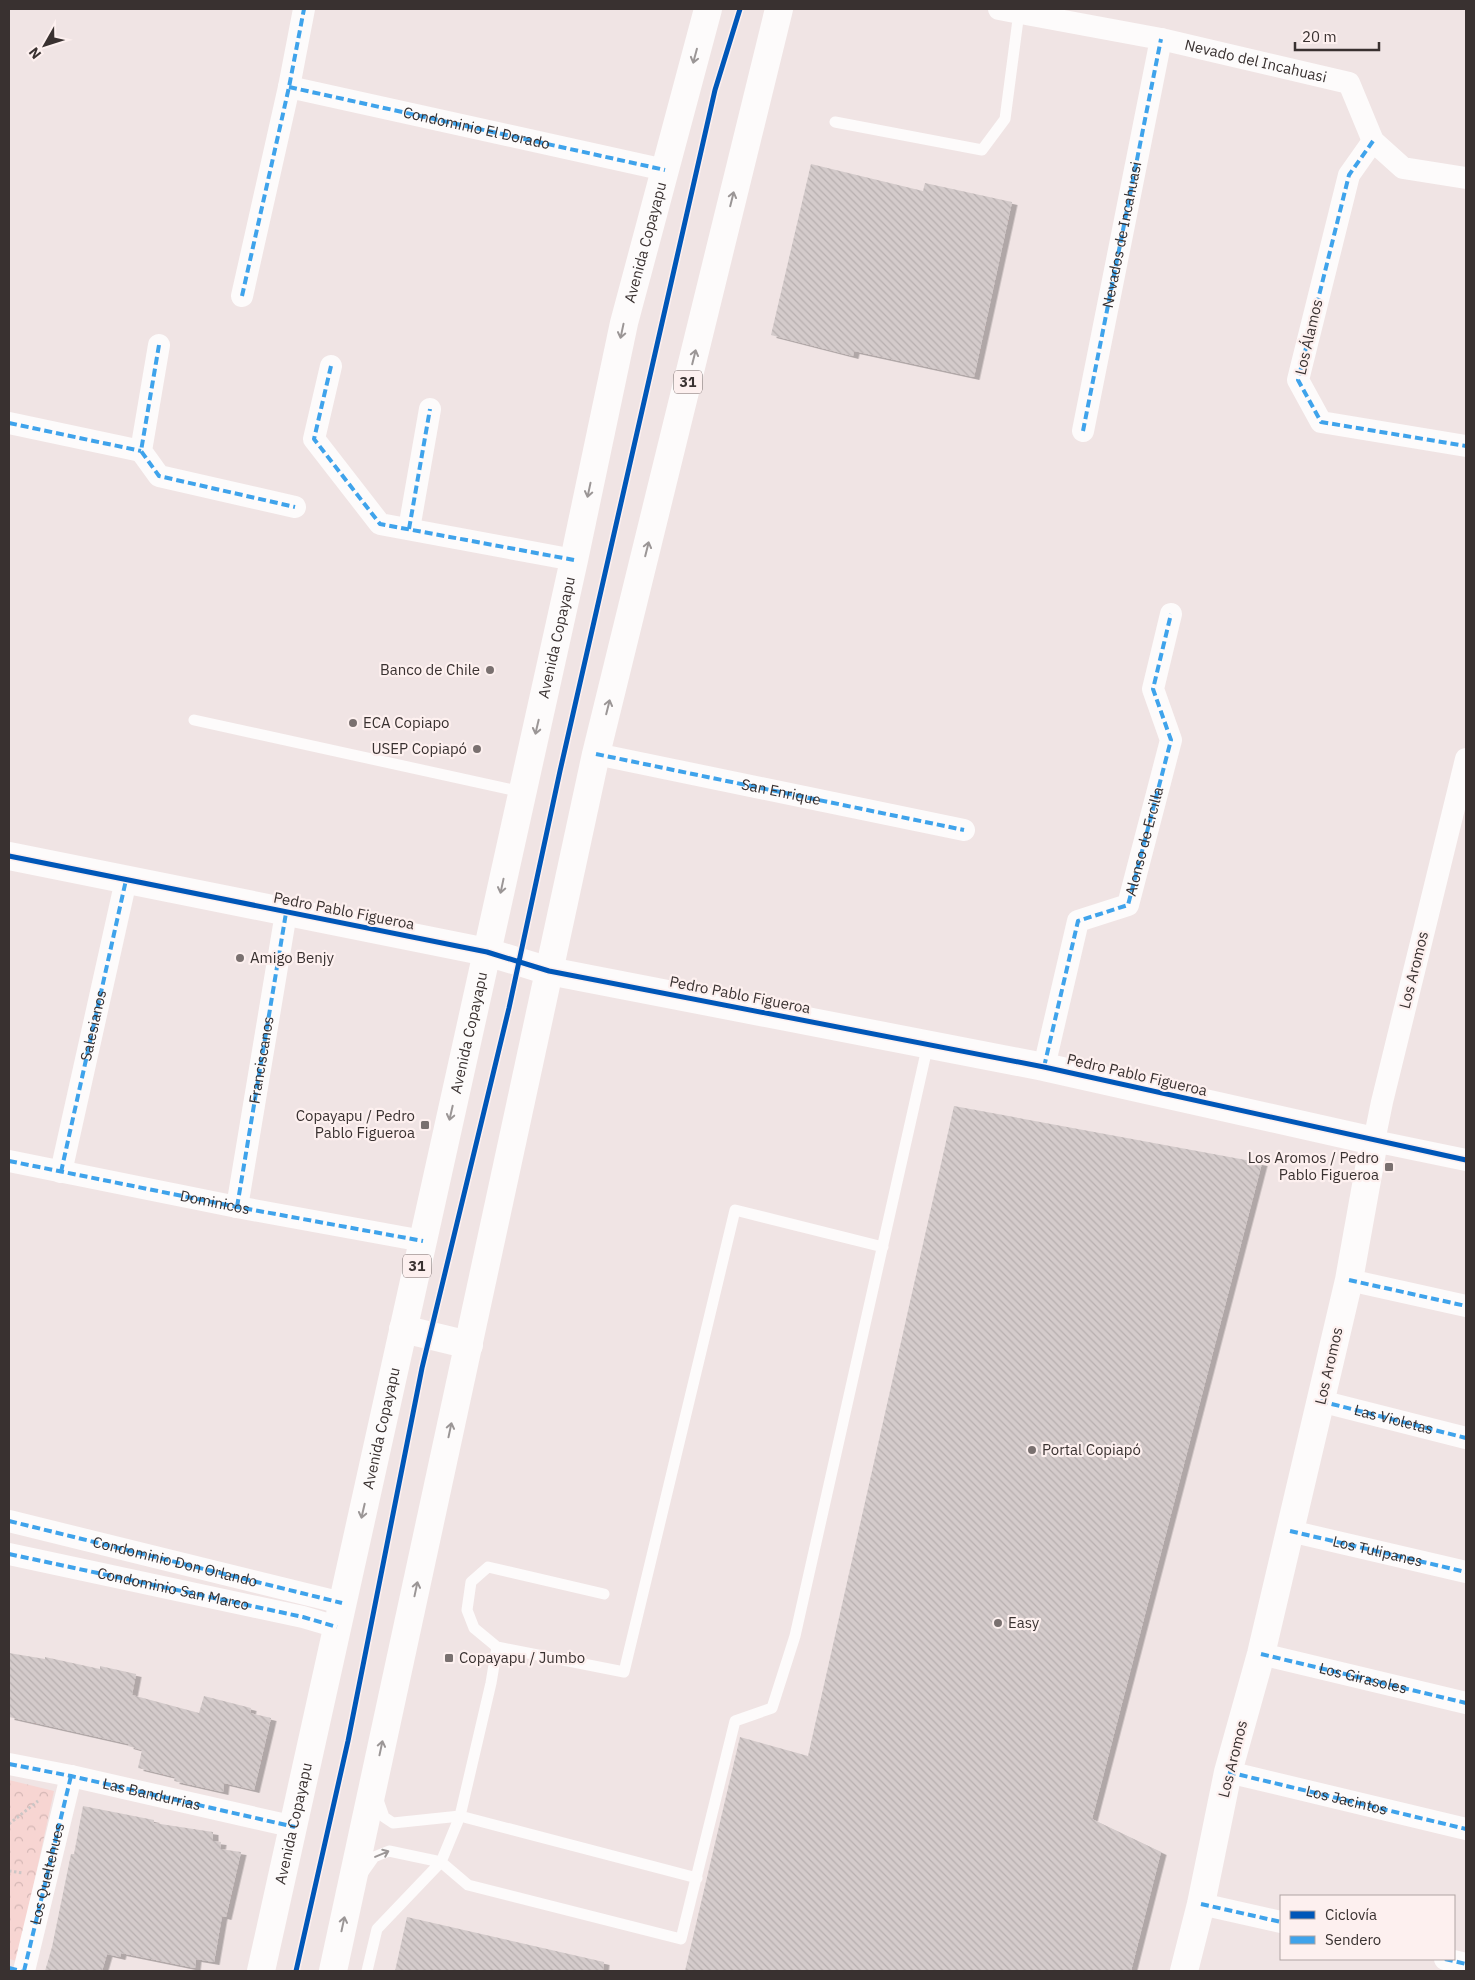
<svg xmlns="http://www.w3.org/2000/svg" width="1475" height="1980" font-family="'IBM Plex Sans',sans-serif">
<style>
.park{fill:url(#park-crowns)}
.building{fill:url(#building-back-hatch);filter:url(#shadow)}
.lines{fill:none;stroke-linecap:round;stroke-linejoin:round}
.path{stroke:#ccc6c6;stroke-width:3;stroke-dasharray:2.5 2.5;stroke-linecap:butt}
.lane{stroke:#fdfbfb;stroke-width:11}
.street{stroke:#fdfbfb;stroke-width:22}
.secondary{stroke:#fdfbfb;stroke-width:28}
.highway{stroke:#fdfbfb;stroke-width:28}
.quiet{stroke:#3fa3eb;stroke-width:4;stroke-dasharray:8 4;stroke-linecap:butt}
.cycleway-casing{stroke:#fdf0ef;stroke-width:8}
.cycleway{stroke:#0057b8;stroke-width:5}
.oneway{stroke:#9b9696}
.poi-dot{fill:#79706f;stroke:#fdf0ef;stroke-width:2}
.labels{text-anchor:middle;stroke-width:4.5;stroke-linejoin:round;paint-order:stroke}
.shield{fill:#fdf0ef;stroke:#746a69;stroke-width:1}
.shield-label{font-size:14px;font-weight:bold;fill:#393130}
.street-label{font-size:15px;fill:#393130;stroke:#fdf0ef}
.poi-label{font-size:15px;fill:#393130;stroke:#fdf0ef;text-anchor:start}
</style>
<defs>
<pattern id="park-crowns" width="20" height="18" patternUnits="userSpaceOnUse" patternTransform="scale(1.25)"><rect width="20" height="18" fill="#f7d5d2"/><path d="M2 6a3 3 0 1 1 6 0M12 15a3 3 0 1 1 6 0" fill="none" stroke="#d4b7b5"/></pattern>
<pattern id="building-back-hatch" width="6" height="6" patternUnits="userSpaceOnUse" patternTransform="scale(1.25)"><rect width="6" height="6" fill="#d4cbcb"/><path d="M-1 5l2 2M0 0l6 6M5-1l2 2" fill="none" stroke="#b7afaf"/></pattern>
<filter id="shadow"><feDropShadow dx="5.5" dy="3" stdDeviation="0" flood-color="#0004"/></filter>
</defs>
<rect width="100%" height="100%" fill="#f0e4e4"/>
<path class="park" d="M9 1780 54 1791 17 1961 9 1959Z"/>
<path class="building" d="M811 164 923 191 925 183 1012 202 974 377 854 351 853 356 771 335Z
M954 1106 1262 1163 1092 1819 1161 1852 1131 1971H685L740 1737 808 1756Z
M9 1653 45 1659V1657L100 1669V1666L136 1674 132 1695 199 1713 204 1696 251 1708 250 1713 271 1718 254 1790 224 1783 223 1792 174 1781 175 1777 138 1768 142 1750 128 1746 129 1744 9 1717Z
M83 1806 154 1820V1823L213 1832V1841L221 1842 220 1849 241 1852 226 1917 222 1916 214 1962 196 1959 195 1968 121 1953 120 1957 107 1954 102 1971H45L52 1947 71 1854H74Z
M407 1917 604 1962 603 1971H395Z"/>
<g class="lines">
<path class="path" d="M9 1824 38 1801
M9 1871 23 1873"/>
<path class="lane" d="M835 122 982 150 1005 119 1019 12
M194 720 522 792
M604 1594 488 1567 471 1582 467 1610 474 1628 497 1647 624 1672 735 1210 883 1247
M377 1797 384 1817 393 1823 460 1816 697 1878
M362 1874 374 1857 389 1851 441 1862 460 1816 491 1683 497 1647
M367 1971 377 1929 441 1862 468 1885 681 1939 735 1721 772 1708 795 1636 928 1044"/>
<g class="street">
<path id="s1" d="M999 9 1161 39 1349 83 1373 141 1403 168 1466 178"/>
<path id="s2" d="M289 87 665 170"/>
<path d="M1373 141 1349 175 1298 380 1321 422 1466 446"/>
<path d="M242 296 289 87 304 9"/>
<path d="M159 345 141 451 159 476 295 507"/>
<path d="M331 366 314 439 380 524 574 560"/>
<path d="M9 423 141 451"/>
<path d="M1083 431 1161 39"/>
<path d="M409 529 430 409"/>
<path d="M596 754 964 830"/>
<path d="M1466 759 1382 1102 1374 1141 1466 1160"/>
<path d="M1044 1067 1078 921 1128 905 1171 740 1153 689 1171 614"/>
<path id="s3" d="M9 1161 237 1207 423 1241"/>
<path id="s4" d="M61 1172 126 880"/>
<path id="s5" d="M237 1207 286 913"/>
<path d="M1349 1280 1466 1306"/>
<path id="s6" d="M1320 1401 1466 1438"/>
<path d="M9 1521 342 1603"/>
<path d="M1290 1531 1466 1572"/>
<path d="M9 1554 303 1617 337 1627"/>
<path d="M1261 1654 1466 1703"/>
<path d="M9 1764 71 1776 295 1827"/>
<path d="M1228 1772 1466 1829"/>
<path d="M1201 1904 1281 1922"/>
<path d="M1445 1959 1466 1964"/>
<path d="M24 1971 71 1776"/>
</g>
<path class="secondary" d="M9 856 487 952 549 971 1044 1067 1374 1141 1349 1280 1261 1654 1228 1772 1201 1904 1184 1971"/>
<g class="highway">
<path d="M403 1329 469 1345"/>
<path id="s7" d="M261 1971 574 560 624 323 708 9"/>
<path d="M333 1971 596 754 779 9"/>
</g>
<g class="quiet">
<path d="M289 87 665 170"/>
<path d="M1373 141 1349 175 1298 380 1321 422 1466 446"/>
<path d="M242 296 289 87 304 9"/>
<path d="M159 345 141 451 159 476 295 507"/>
<path d="M331 366 314 439 380 524 574 560"/>
<path d="M9 423 141 451"/>
<path id="s8" d="M1083 431 1161 39"/>
<path d="M409 529 430 409"/>
<path id="s9" d="M596 754 964 830"/>
<path id="s10" d="M1044 1067 1078 921 1128 905 1171 740 1153 689 1171 614"/>
<path d="M9 1161 237 1207 423 1241"/>
<path d="M61 1172 126 880"/>
<path d="M237 1207 286 913"/>
<path d="M1349 1280 1466 1306"/>
<path d="M1320 1401 1466 1438"/>
<path id="s11" d="M9 1521 342 1603"/>
<path id="s12" d="M1290 1531 1466 1572"/>
<path id="s13" d="M9 1554 303 1617 337 1627"/>
<path id="s14" d="M1261 1654 1466 1703"/>
<path id="s15" d="M9 1764 71 1776 295 1827"/>
<path id="s16" d="M1228 1772 1466 1829"/>
<path d="M1201 1904 1281 1922"/>
<path d="M1445 1959 1466 1964"/>
<path d="M9 1968 21 1971"/>
<path id="s17" d="M24 1971 71 1776"/>
</g>
<g class="cycleway-casing">
<path id="cycleway" d="M9 856 487 952 549 971 1044 1067 1466 1160
M296 1971 348 1741 422 1368 509 1008 560 771 715 90 740 9"/>
</g>
<use href="#cycleway" class="cycleway"/>
</g>
<defs><path id="oneway-shaft" d="M-6 0H5M1.5-3L5.5 0L1.5 3" fill="none" stroke-width="1.6" stroke-linecap="round" stroke-linejoin="round" transform="scale(1.25)"/></defs>
<g class="oneway">
<use href="#oneway-shaft" transform="translate(695 56) rotate(105)"/>
<use href="#oneway-shaft" transform="translate(732 199) rotate(-76)"/>
<use href="#oneway-shaft" transform="translate(622 331) rotate(102)"/>
<use href="#oneway-shaft" transform="translate(694 357) rotate(-76)"/>
<use href="#oneway-shaft" transform="translate(589 490) rotate(102)"/>
<use href="#oneway-shaft" transform="translate(647 549) rotate(-76)"/>
<use href="#oneway-shaft" transform="translate(608 707) rotate(-76)"/>
<use href="#oneway-shaft" transform="translate(537 727) rotate(103)"/>
<use href="#oneway-shaft" transform="translate(502 886) rotate(102)"/>
<use href="#oneway-shaft" transform="translate(451 1113) rotate(103)"/>
<use href="#oneway-shaft" transform="translate(450 1430) rotate(-78)"/>
<use href="#oneway-shaft" transform="translate(363 1511) rotate(103)"/>
<use href="#oneway-shaft" transform="translate(416 1589) rotate(-78)"/>
<use href="#oneway-shaft" transform="translate(381 1748) rotate(-78)"/>
<use href="#oneway-shaft" transform="translate(382 1854) rotate(-23)"/>
<use href="#oneway-shaft" transform="translate(343 1924) rotate(-78)"/>
</g>
<g class="poi-dot">
<circle cx="490" cy="670" r="5"/>
<circle cx="353" cy="723" r="5"/>
<circle cx="477" cy="749" r="5"/>
<circle cx="240" cy="958" r="5"/>
<rect x="420" y="1120" width="10" height="10" rx="2.5"/>
<rect x="1384" y="1162" width="10" height="10" rx="2.5"/>
<circle cx="1032" cy="1450" r="5"/>
<circle cx="998" cy="1623" r="5"/>
<rect x="444" y="1653" width="10" height="10" rx="2.5"/>
</g>
<g class="labels">
<g class="shield">
<rect x="674" y="370.5" width="28" height="23" rx="4"/>
<rect x="403" y="1254.5" width="28" height="23" rx="4"/>
</g>
<g class="shield-label">
<text x="688" y="387">31</text>
<text x="417" y="1271">31</text>
</g>
<g class="street-label">
<text dy="5" stroke="none"><textPath href="#s1" startOffset="262">Nevado del Incahuasi</textPath></text>
<text dy="5" stroke="none"><textPath href="#s2" startOffset="192">Condominio El Dorado</textPath></text>
<text dy="5" stroke="none"><textPath href="#s8" startOffset="200">Nevados de Incahuasi</textPath></text>
<text dy="5" stroke="none"><textPath href="#s7" startOffset="1771">Avenida Copayapu</textPath></text>
<text transform="translate(1309 337) rotate(-77)" y="5">Los Álamos</text>
<text dy="5" stroke="none"><textPath href="#s7" startOffset="1366">Avenida Copayapu</textPath></text>
<text dy="5" stroke="none"><textPath href="#s9" startOffset="189">San Enrique</textPath></text>
<text dy="5" stroke="none"><textPath href="#s10" startOffset="268">Alonso de Ercilla</textPath></text>
<text transform="translate(344 911) rotate(11)" y="5">Pedro Pablo Figueroa</text>
<text transform="translate(1414 970) rotate(-76)" y="5">Los Aromos</text>
<text transform="translate(740 995) rotate(11)" y="5">Pedro Pablo Figueroa</text>
<text dy="5" stroke="none"><textPath href="#s4" startOffset="150">Salesianos</textPath></text>
<text dy="5" stroke="none"><textPath href="#s7" startOffset="961">Avenida Copayapu</textPath></text>
<text dy="5" stroke="none"><textPath href="#s5" startOffset="149">Franciscanos</textPath></text>
<text transform="translate(1137 1075) rotate(13)" y="5">Pedro Pablo Figueroa</text>
<text dy="5" stroke="none"><textPath href="#s3" startOffset="210">Dominicos</textPath></text>
<text transform="translate(1329 1366) rotate(-77)" y="5">Los Aromos</text>
<text dy="5" stroke="none"><textPath href="#s6" startOffset="76">Las Violetas</textPath></text>
<text dy="5" stroke="none"><textPath href="#s7" startOffset="556">Avenida Copayapu</textPath></text>
<text dy="5" stroke="none"><textPath href="#s12" startOffset="90">Los Tulipanes</textPath></text>
<text dy="5" stroke="none"><textPath href="#s11" startOffset="171">Condominio Don Orlando</textPath></text>
<text dy="5" stroke="none"><textPath href="#s13" startOffset="168">Condominio San Marco</textPath></text>
<text dy="5" stroke="none"><textPath href="#s14" startOffset="105">Los Girasoles</textPath></text>
<text transform="translate(1233 1759) rotate(-76)" y="5">Los Aromos</text>
<text dy="5" stroke="none"><textPath href="#s15" startOffset="146">Las Bandurrias</textPath></text>
<text dy="5" stroke="none"><textPath href="#s16" startOffset="122">Los Jacintos</textPath></text>
<text dy="5" stroke="none"><textPath href="#s7" startOffset="151">Avenida Copayapu</textPath></text>
<text dy="5" stroke="none"><textPath href="#s17" startOffset="100">Los Queltehues</textPath></text>
</g>
<g class="poi-label">
<text x="480" y="675" text-anchor="end">Banco de Chile</text>
<text x="363" y="728">ECA Copiapo</text>
<text x="467" y="754" text-anchor="end">USEP Copiapó</text>
<text x="250" y="963">Amigo Benjy</text>
<text x="415" y="1121" text-anchor="end">Copayapu / Pedro<tspan x="415" dy="17">Pablo Figueroa</tspan></text>
<text x="1379" y="1163" text-anchor="end">Los Aromos / Pedro<tspan x="1379" dy="17">Pablo Figueroa</tspan></text>
<text x="1042" y="1455">Portal Copiapó</text>
<text x="1008" y="1628">Easy</text>
<text x="459" y="1663">Copayapu / Jumbo</text>
</g>
</g>
<rect width="1475" height="1980" fill="none" stroke="#393130" stroke-width="20"/>
<rect x="1280" y="1895" width="175" height="65" fill="#fdf0ef" stroke="#afa4a3"/>
<rect x="1290" y="1911" width="25" height="8" fill="#0057b8" stroke="#afa4a3"/>
<text x="1325" y="1920" font-size="15" fill="#393130">Ciclovía</text>
<rect x="1290" y="1936" width="25" height="8" fill="#3fa3eb" stroke="#afa4a3"/>
<text x="1325" y="1945" font-size="15" fill="#393130">Sendero</text>
<g transform="translate(45 45) rotate(231)" stroke="#fdf0ef" stroke-width="4" paint-order="stroke">
<path d="M0-4L9 19L0 12L-9 19Z" fill="#393130"/>
<text y="-8" font-size="14" font-weight="bold" text-anchor="middle" fill="#393130">N</text>
</g>
<path d="M1295 42v8h84v-8" fill="none" stroke="#393130" stroke-width="2.5"/>
<text x="1302" y="42" font-size="15" fill="#393130" stroke="#fdf0ef" stroke-width="4" paint-order="stroke">20 m</text>
</svg>
